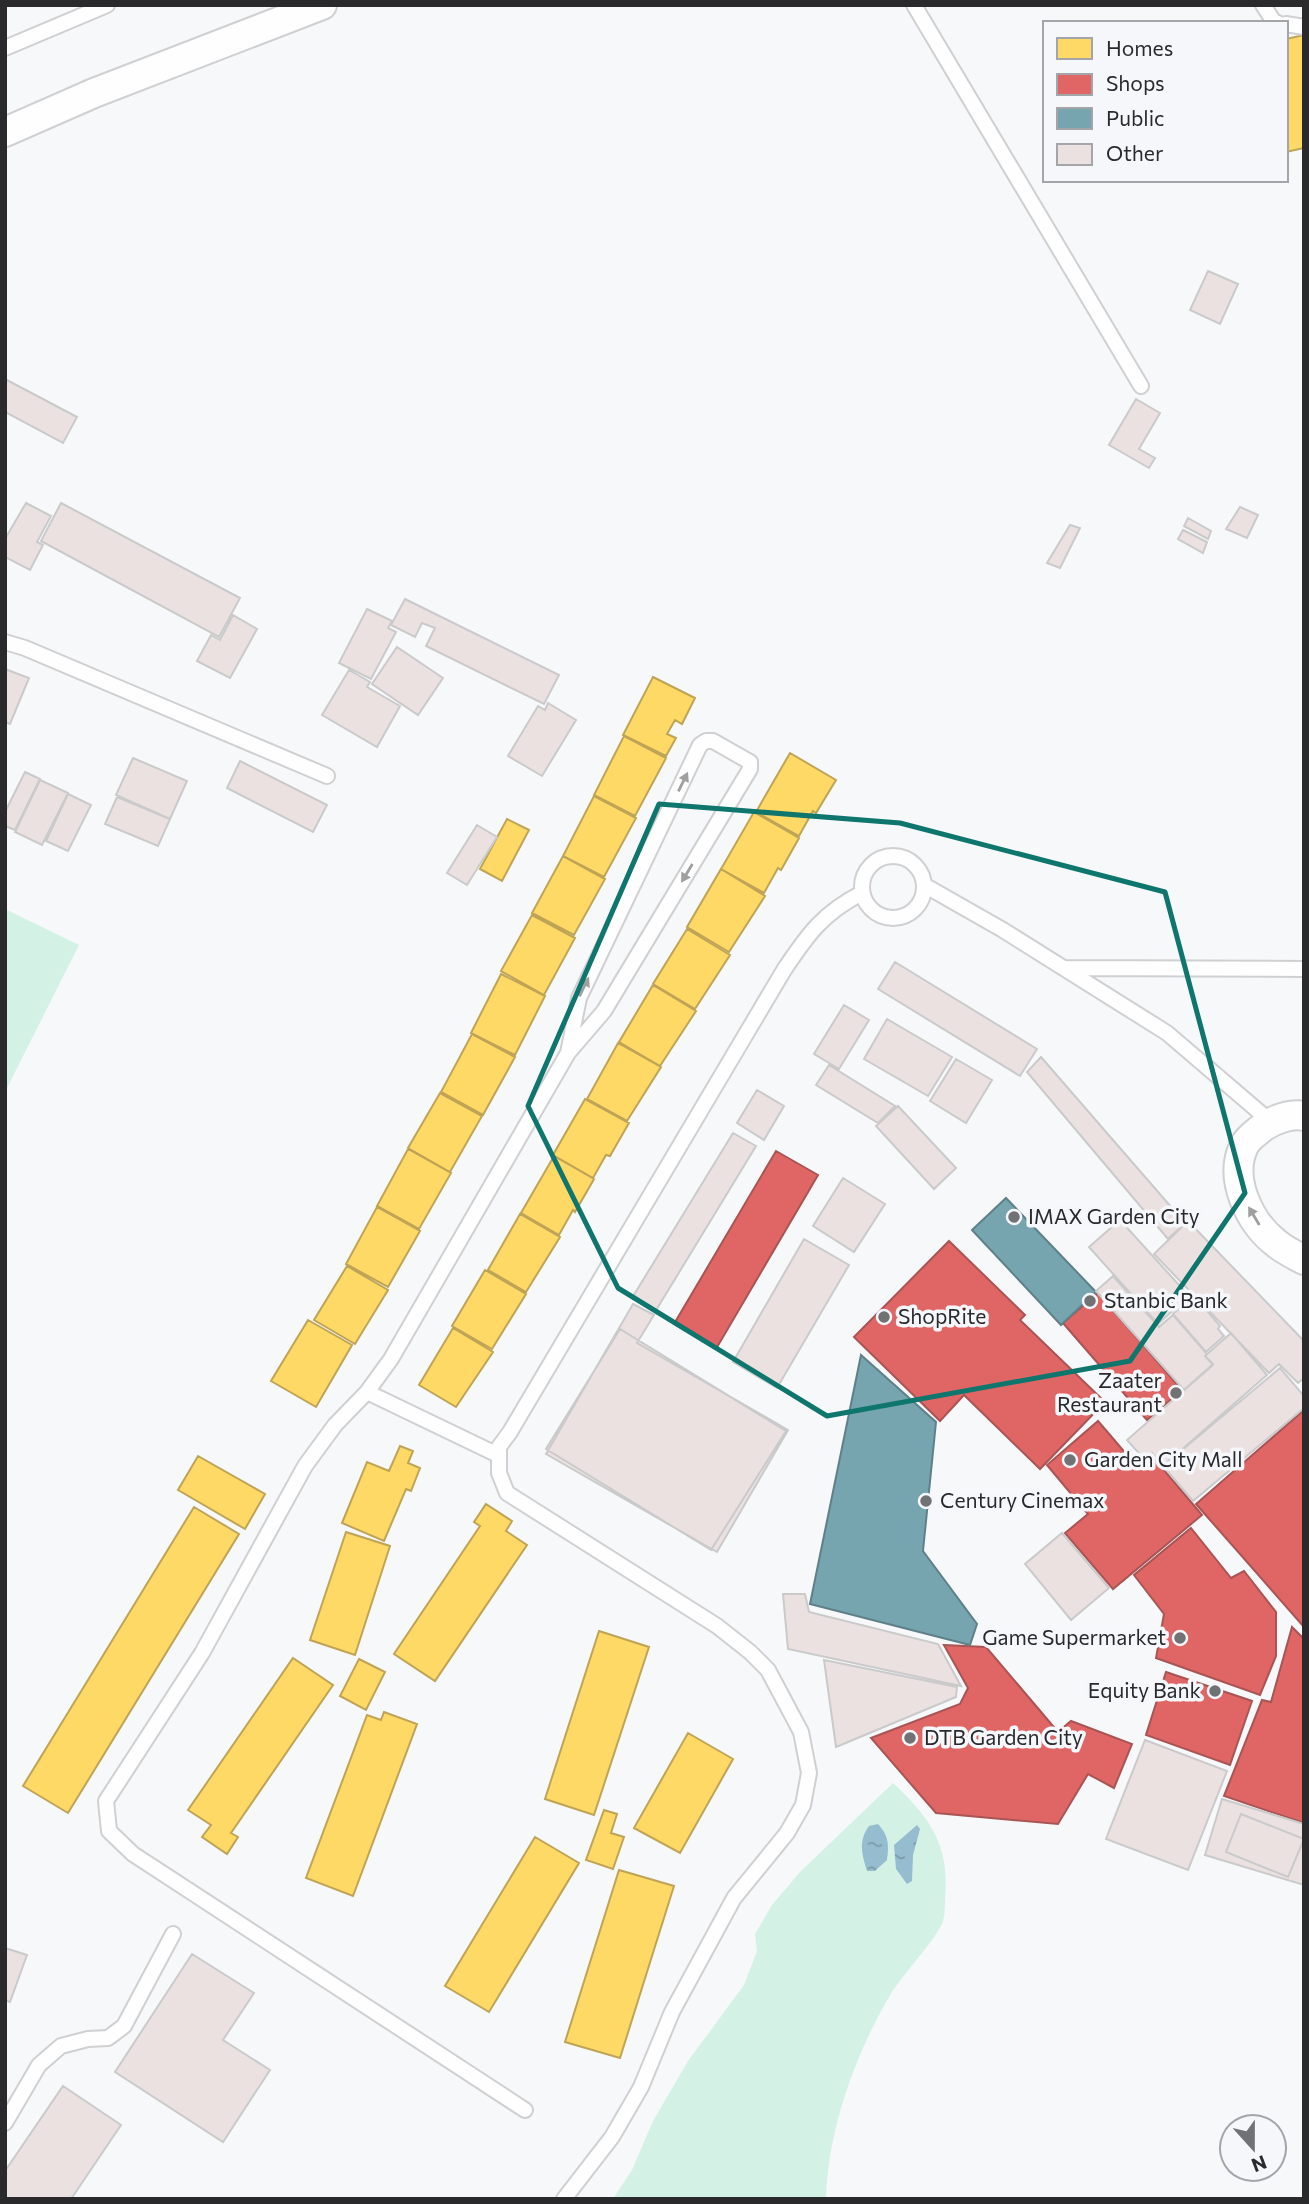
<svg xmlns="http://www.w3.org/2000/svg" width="1309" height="2204" font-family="Commissioner,sans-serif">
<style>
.park{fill:#d4f1e5}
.water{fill:url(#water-ripples)}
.homes{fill:#ffd966;stroke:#bfa455;stroke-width:2}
.shops{fill:#e06666;stroke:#a95455;stroke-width:2}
.public{fill:#76a5af;stroke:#5f8088;stroke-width:2}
.building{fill:#ebe1e0;stroke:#cacacb;stroke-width:2}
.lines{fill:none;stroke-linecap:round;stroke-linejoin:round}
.lane-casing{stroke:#d0d0d2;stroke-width:18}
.street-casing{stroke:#d0d0d2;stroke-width:32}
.lane{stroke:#fefefe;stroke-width:14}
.street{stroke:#fefefe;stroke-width:28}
.oneway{fill:#9f9fa0}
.marked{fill:none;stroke:#0f766e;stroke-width:5;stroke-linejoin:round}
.poi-dot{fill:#717274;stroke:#f5f7fb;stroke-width:2.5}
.labels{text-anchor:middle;stroke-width:7;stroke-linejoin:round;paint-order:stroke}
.poi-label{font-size:21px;fill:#2a2a2c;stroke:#f5f7fb;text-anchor:start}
</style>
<defs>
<pattern id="water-ripples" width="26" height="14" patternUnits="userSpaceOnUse" patternTransform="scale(1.75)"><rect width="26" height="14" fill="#95bdcf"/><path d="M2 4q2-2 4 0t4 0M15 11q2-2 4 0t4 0" fill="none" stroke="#7a9aa8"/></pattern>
</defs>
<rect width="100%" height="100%" fill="#f6f8fa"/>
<path class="park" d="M5 909 79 945 5 1092Z
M893 1783C930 1818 950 1845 945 1898 945 1906 945 1917 942 1924 927 1952 901 1974 886 2002 853 2061 828 2131 826 2199H613L632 2170 653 2121 688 2061 744 1985 757 1951 755 1934 772 1905 800 1872Z"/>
<path class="water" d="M878 1824C889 1836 889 1845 887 1860L875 1871H867C862 1854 858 1841 869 1826Z
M917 1825 920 1829 913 1855 912 1881 907 1884 896 1869 894 1845Z"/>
<path class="homes" d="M1304 35V148L1286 152V39Z
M653 677 695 698 682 724 675 720 667 734 676 738 666 756 623 735Z
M624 736 666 758 635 816 594 795Z
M790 753 836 780 816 813 813 811 799 836 756 812Z
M594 796 636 818 604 877 563 856Z
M754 812 799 838 781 870 778 868 764 893 721 869Z
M507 819 529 830 502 881 480 869Z
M563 856 605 879 574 935 532 913Z
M721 869 765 896 729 952 687 927Z
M532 915 575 938 544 995 501 971Z
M687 929 730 955 695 1009 653 984Z
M501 974 545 996 515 1055 471 1033Z
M653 985 696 1011 660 1066 619 1042Z
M472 1034 515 1057 483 1115 441 1092Z
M618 1043 661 1067 627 1121 587 1099Z
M440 1093 482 1116 450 1172 408 1148Z
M585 1099 629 1123 610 1156 606 1155 593 1178 553 1155Z
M408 1149 451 1173 419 1229 377 1206Z
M554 1156 594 1179 575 1212 573 1210 559 1235 521 1213Z
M377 1207 420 1231 388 1287 346 1264Z
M520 1214 560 1237 526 1292 488 1270Z
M347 1266 388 1290 355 1344 314 1320Z
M485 1270 526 1294 492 1349 452 1326Z
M308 1320 352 1345 316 1407 271 1381Z
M453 1328 493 1352 456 1407 419 1385Z
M400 1446 413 1451 408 1463 420 1468 411 1491 406 1489 384 1541 342 1523 367 1462 389 1471Z
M198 1456 265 1494 245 1529 178 1490Z
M486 1504 512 1521 506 1531 527 1545 435 1681 394 1654 480 1526 474 1522Z
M194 1507 239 1534 68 1813 23 1786Z
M346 1532 390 1546 355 1655 310 1640Z
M599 1631 649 1647 594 1815 545 1799Z
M293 1658 333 1685 231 1833 238 1837 227 1854 202 1837 211 1825 188 1810Z
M359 1659 385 1672 366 1710 340 1696Z
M384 1712 417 1724 353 1896 306 1878 367 1715 381 1720Z
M688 1733 733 1759 680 1853 634 1828Z
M604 1810 617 1814 611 1833 624 1837 613 1869 586 1860Z
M535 1837 579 1863 489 2012 445 1986Z
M619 1870 674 1886 620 2058 565 2042Z"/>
<path class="shops" d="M776 1151 818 1175 716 1349 674 1324Z
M949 1241 1025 1315 1020 1320 1105 1402 1040 1469 964 1395 940 1421 854 1337Z
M1098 1293 1182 1390 1147 1420 1063 1323Z
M1304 1410V1627L1196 1504Z
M1098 1421 1139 1469 1153 1457 1202 1515 1113 1589 1065 1533 1088 1514 1047 1465Z
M1191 1528 1231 1578 1244 1571 1276 1612V1656L1260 1695 1156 1658 1164 1614 1134 1575Z
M1292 1627 1304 1639V1823L1224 1796 1262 1700 1271 1702Z
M944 1645 986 1647 1058 1732 1071 1721 1132 1744 1114 1788 1088 1774 1058 1824 936 1813 871 1738 960 1704 968 1688Z
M1166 1672 1252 1701 1230 1765 1146 1735Z"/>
<path class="public" d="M1006 1198 1096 1292 1061 1325 972 1230Z
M861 1355 936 1422 923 1551 977 1624 970 1645 810 1604Z"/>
<path class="building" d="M1208 271 1238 284 1220 324 1190 310Z
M5 379 77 417 63 443 5 412Z
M1136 399 1160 413 1139 449 1155 458 1149 468 1109 445Z
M26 503 51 516 37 542 43 545 30 570 5 557V539Z
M61 503 240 598 219 637 41 541Z
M1240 507 1258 515 1247 538 1226 529Z
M1188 518 1211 531 1208 539 1184 526Z
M1070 525 1080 528 1060 568 1047 563Z
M1183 530 1207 542 1203 553 1178 539Z
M405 599 559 675 544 704 426 646 435 628 422 623 415 637 391 625Z
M367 609 392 621 388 628 396 632 371 679 339 663Z
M233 615 257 629 230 678 197 661 211 635 220 640Z
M397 647 443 678 418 715 372 684Z
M5 669 29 678 10 724 5 722Z
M349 670 370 682 367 687 400 706 377 747 322 715Z
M548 703 576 720 542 776 508 756 538 706 545 710Z
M133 758 187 781 170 819 116 795Z
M240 761 327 805 313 832 227 788Z
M25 772 40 779 15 830 5 826V812Z
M40 780 68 793 42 845 15 832Z
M68 794 91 805 68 851 46 841Z
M117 797 170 819 158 846 105 824Z
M477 825 497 837 467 885 447 873Z
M895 962 1037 1049 1020 1076 878 989Z
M844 1005 869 1020 839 1069 814 1054Z
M887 1019 952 1057 928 1096 864 1059Z
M1041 1057 1185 1223 1168 1239 1027 1072Z
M956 1059 992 1080 966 1123 930 1101Z
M829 1065 895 1106 878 1123 816 1085Z
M757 1090 784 1106 764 1140 737 1123Z
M898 1106 956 1168 934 1189 876 1126Z
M733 1133 756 1146 655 1312 632 1298Z
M843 1178 885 1204 854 1252 813 1226Z
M1120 1220 1189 1296 1158 1324 1089 1247Z
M1188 1221 1304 1341V1378L1298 1383 1279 1364 1269 1373 1154 1254Z
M804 1239 849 1265 777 1388 733 1362Z
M1113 1276 1159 1327 1173 1315 1207 1354 1205 1356 1213 1364 1184 1390 1096 1291Z
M1189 1299 1198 1309 1202 1305 1220 1326 1218 1329 1224 1336 1206 1352 1173 1314Z
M633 1304 654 1315 637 1343 788 1430 717 1552 546 1454Z
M620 1329 786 1431 711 1550 546 1449Z
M1231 1333 1267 1375 1163 1466 1152 1453 1145 1460 1127 1440 1213 1365 1205 1356Z
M1280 1368 1304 1396V1408L1193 1501 1163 1466Z
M1062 1533 1109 1588 1071 1620 1025 1564Z
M783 1594H805L809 1612 938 1644 961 1686 788 1649Z
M824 1660 957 1687 956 1697 836 1747Z
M1145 1740 1227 1771 1188 1870 1106 1839Z
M1222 1799 1304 1824V1885L1205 1855Z
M1241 1814 1304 1839 1288 1877 1226 1852Z
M5 1948 27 1955 10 2002 5 2000Z
M192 1954 254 1993 223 2040 270 2070 223 2142 115 2072Z
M63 2086 121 2125 71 2199H5V2171Z"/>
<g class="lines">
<g class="lane-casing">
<path id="lane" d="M914 5 1141 386
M1263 5 1274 22 1278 23
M1286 24 1304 27
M5 48 107 5
M5 642 25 648 327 776
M862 887a31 31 0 1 1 62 0a31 31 0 1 1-62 0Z
M924 885 1003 930 1167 1033 1271 1122
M1064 968 1304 969
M367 1392 498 1455
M525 2110 133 1854 109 1831 106 1801 202 1653 305 1466 335 1425 367 1392 391 1359 568 1053 604 1011 750 769V762L713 741H706L700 745 579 998 568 1053
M5 2123 39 2065 61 2046 88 2039 108 2038 124 2026 173 1934
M564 2199 612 2137 641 2087 672 2012 734 1898 787 1833 803 1805 809 1773 801 1732 768 1670 750 1652 717 1626 507 1493 499 1473V1447L510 1432 784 970C808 934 823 913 862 893"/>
</g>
<g class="street-casing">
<path id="street" d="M5 132 94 93 322 5
M1304 1116C1291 1113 1273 1120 1263 1127 1257 1132 1247 1139 1244 1146 1228 1179 1250 1223 1276 1243 1284 1250 1295 1255 1304 1260"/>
</g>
<use href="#lane" class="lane"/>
<use href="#street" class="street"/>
</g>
<defs><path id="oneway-solid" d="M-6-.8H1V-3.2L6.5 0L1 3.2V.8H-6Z" transform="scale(1.75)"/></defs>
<g class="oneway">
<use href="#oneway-solid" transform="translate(683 782) rotate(-64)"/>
<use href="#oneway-solid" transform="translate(687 873) rotate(121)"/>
<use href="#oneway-solid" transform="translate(584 987) rotate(-64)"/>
<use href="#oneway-solid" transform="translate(1254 1216) rotate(-121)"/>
</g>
<path class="marked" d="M659 804 900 823 1165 892 1245 1193 1130 1361 827 1416 618 1288 528 1106Z"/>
<g class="poi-dot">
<circle cx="1014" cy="1217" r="7"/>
<circle cx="1090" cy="1301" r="7"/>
<circle cx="884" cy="1317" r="7"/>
<circle cx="1176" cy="1393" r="7"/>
<circle cx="1070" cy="1460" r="7"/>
<circle cx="926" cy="1501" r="7"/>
<circle cx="1180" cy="1638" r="7"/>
<circle cx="1215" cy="1691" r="7"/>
<circle cx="910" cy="1738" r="7"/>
</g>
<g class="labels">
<g class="poi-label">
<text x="1028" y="1224">IMAX Garden City</text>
<text x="1104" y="1308">Stanbic Bank</text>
<text x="898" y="1324">ShopRite</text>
<text x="1162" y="1388" text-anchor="end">Zaater<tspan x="1162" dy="24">Restaurant</tspan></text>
<text x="1084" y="1467">Garden City Mall</text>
<text x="940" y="1508">Century Cinemax</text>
<text x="1166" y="1645" text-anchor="end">Game Supermarket</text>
<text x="1201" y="1698" text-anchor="end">Equity Bank</text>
<text x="924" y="1745">DTB Garden City</text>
</g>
</g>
<rect width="1309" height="2204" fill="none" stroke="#2a2a2c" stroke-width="14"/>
<rect x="1043" y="21" width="245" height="161" fill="#f5f7fb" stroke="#a4a5a8" stroke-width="2"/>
<rect x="1057" y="38" width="35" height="21" fill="#ffd966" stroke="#a4a5a8" stroke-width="2"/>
<text x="1106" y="56" font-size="21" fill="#2a2a2c">Homes</text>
<rect x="1057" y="74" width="35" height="21" fill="#e06666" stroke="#a4a5a8" stroke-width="2"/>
<text x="1106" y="91" font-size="21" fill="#2a2a2c">Shops</text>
<rect x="1057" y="108" width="35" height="21" fill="#76a5af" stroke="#a4a5a8" stroke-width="2"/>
<text x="1106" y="126" font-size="21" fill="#2a2a2c">Public</text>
<rect x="1057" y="144" width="35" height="21" fill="#ebe1e0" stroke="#a4a5a8" stroke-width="2"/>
<text x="1106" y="161" font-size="21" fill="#2a2a2c">Other</text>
<g transform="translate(1253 2148) rotate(159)"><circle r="33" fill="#f5f7fb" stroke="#a4a5a8" stroke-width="2"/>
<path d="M0-5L12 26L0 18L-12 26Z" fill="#717274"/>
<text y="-10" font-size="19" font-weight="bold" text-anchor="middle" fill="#2a2a2c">N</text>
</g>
</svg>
